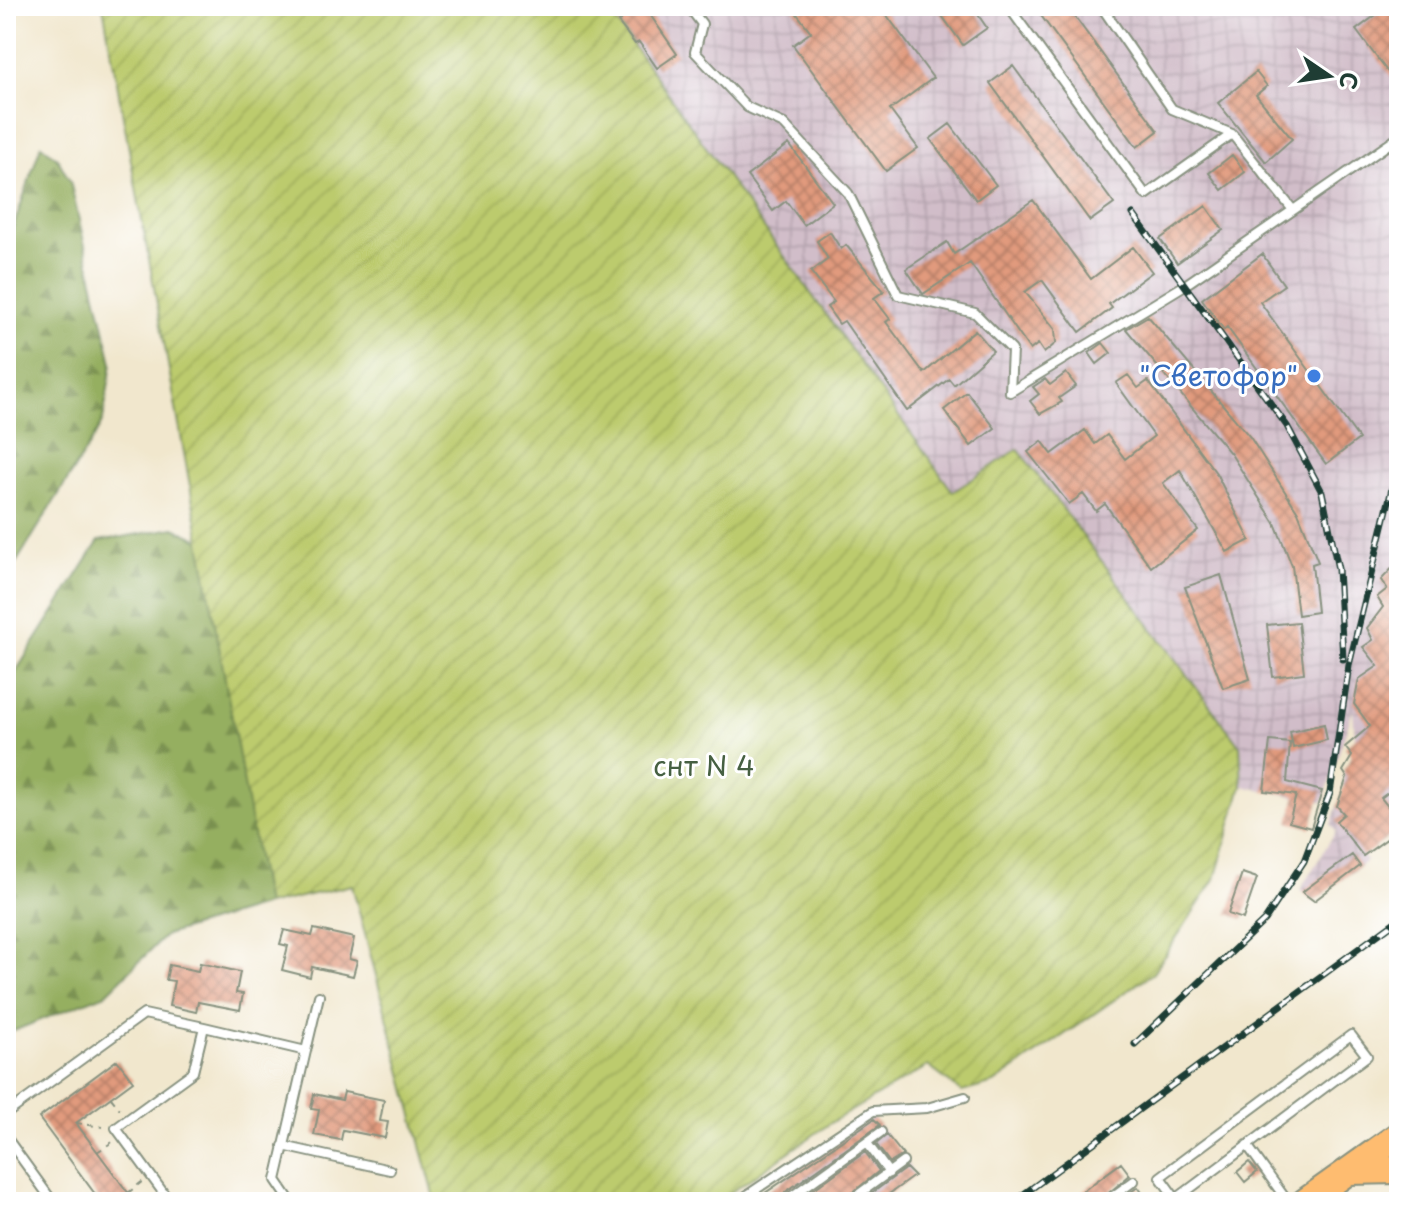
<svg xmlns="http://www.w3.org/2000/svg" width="1405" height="1208" font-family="'Playpen Sans',sans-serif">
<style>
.industrial{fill:url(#industrial-grid)}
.forest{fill:url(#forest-firs);stroke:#5a764a;stroke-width:2}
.garden{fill:url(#garden-furrows);stroke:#6e8450;stroke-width:2}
.building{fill:url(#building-cross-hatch)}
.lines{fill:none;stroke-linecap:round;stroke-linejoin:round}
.lane-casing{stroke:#889280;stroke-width:12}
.primary-casing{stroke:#889280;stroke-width:30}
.path{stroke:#889280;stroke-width:2;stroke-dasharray:6 6;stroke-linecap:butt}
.lane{stroke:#fff;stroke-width:8}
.primary{stroke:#febc70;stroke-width:26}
.rail-casing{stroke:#1f3d34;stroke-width:7}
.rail{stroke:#fff;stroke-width:4;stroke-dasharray:12;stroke-linecap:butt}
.shop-dot{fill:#3f7fe0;stroke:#fff;stroke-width:3}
.labels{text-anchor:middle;stroke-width:6;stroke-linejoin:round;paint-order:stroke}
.shop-label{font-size:28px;fill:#366cbe;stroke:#fff;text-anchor:end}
.park-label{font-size:28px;fill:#466042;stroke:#fff}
</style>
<defs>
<pattern id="industrial-grid" width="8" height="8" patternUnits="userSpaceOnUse" patternTransform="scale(2)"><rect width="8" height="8" fill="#d1bdc9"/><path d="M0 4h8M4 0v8" fill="none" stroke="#b3a3ad"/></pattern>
<pattern id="forest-firs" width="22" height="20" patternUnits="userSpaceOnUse" patternTransform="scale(2)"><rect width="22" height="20" fill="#95af60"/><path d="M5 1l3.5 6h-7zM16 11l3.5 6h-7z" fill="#799050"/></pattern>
<pattern id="garden-furrows" width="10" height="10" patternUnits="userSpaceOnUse" patternTransform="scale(2)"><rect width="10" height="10" fill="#bccb6d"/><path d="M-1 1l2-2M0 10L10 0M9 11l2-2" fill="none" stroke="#a1af5f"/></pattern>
<pattern id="building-cross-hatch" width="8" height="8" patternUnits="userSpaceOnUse" patternTransform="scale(2)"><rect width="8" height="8" fill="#e19a7d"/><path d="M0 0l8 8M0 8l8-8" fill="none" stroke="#b67f67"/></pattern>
</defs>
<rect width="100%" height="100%" fill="#fff"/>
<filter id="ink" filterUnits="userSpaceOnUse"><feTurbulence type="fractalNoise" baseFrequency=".0125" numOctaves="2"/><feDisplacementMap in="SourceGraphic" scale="16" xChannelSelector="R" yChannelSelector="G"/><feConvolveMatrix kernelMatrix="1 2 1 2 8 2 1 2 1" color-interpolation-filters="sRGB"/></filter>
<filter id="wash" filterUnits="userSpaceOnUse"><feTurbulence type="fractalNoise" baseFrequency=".006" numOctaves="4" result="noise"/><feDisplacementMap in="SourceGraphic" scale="32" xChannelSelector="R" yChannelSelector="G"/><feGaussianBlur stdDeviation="1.8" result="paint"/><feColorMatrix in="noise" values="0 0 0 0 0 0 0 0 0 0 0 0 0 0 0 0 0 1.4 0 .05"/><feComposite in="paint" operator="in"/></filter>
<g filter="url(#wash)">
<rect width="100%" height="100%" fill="#f1e7cd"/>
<path class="industrial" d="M605 6H1399V830L1363 856 1366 861 1360 866 1314 901 1300 890 1336 831 1331 825 1343 789V771L1352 756 1345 747 1355 739 1353 710 1323 802 1242 786 1240 746 1018 450 953 492Z
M872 1116 903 1155 914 1176 878 1202H752Z"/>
<path class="forest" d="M41 145 57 158 70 181 112 363 103 420 96 434 6 579V249Z
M174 528 200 540 266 905 166 935 106 994 6 1034V687L99 541Z"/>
<path class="garden" d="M103 6H605L953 492 1018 449 1240 746 1242 786 1215 879 1153 973 994 1083 962 1092 928 1066 832 1122 717 1202H436L352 885 266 905Z"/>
<g id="blocks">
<path class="building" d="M638 6H644L677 54 657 68 639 42 635 44 618 22Z
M791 6H880L933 78 890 110 918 148 886 171 793 45 811 32Z
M935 6H972L987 28 963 45Z
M1034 6H1067L1158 131 1137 147Z
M1388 6H1399V87L1356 30Z
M1013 66 1114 204 1090 221 990 83Z
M1256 72 1267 86 1256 95 1292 139 1266 162 1218 103Z
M950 124 996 185 976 200 930 139Z
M789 144 833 203 804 225 786 201 773 211 747 176Z
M1232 155 1245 172 1222 190 1209 173Z
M1033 200 1091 279 1133 247 1152 272 1109 304 1112 308 1080 332 1042 280 1025 292 1055 329 1056 343 1044 353 1038 344 1030 350 970 263 923 294 906 269 947 242 954 254Z
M1206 206 1223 230 1177 263 1160 239Z
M830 232 841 249 846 245 884 291 874 298 890 319 886 322 924 373 975 330 993 351 954 385 949 379 907 411 844 321 839 324 827 307 834 302 811 272 828 259 817 241Z
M1262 254 1284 285 1260 302 1359 439 1326 464 1227 327 1224 330 1202 299Z
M1148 316 1250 437 1298 512 1318 562 1312 564 1317 612 1298 615 1292 566 1275 523 1231 454 1126 329Z
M1103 343 1111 353 1097 364 1089 353Z
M1066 373 1076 386 1059 398 1062 402 1040 414 1030 401 1039 394 1033 387 1045 379 1050 385Z
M1128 375 1138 388 1148 381 1216 473 1250 540 1227 552 1180 470 1163 483 1198 530 1151 567 1105 504 1096 511 1083 494 1069 504 1028 452 1042 441 1052 454 1085 430 1095 444 1107 435 1125 459 1154 436 1116 383Z
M967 392 995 428 971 446 944 410Z
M1399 561V784L1381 798 1399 820V830L1363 856 1336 821 1344 814 1337 806 1347 777 1343 771 1352 756 1345 747 1370 726 1354 704 1359 679 1378 666 1363 647 1373 640 1367 628 1383 607 1377 597 1387 589 1381 580Z
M1221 575 1250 679 1223 688 1185 587Z
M1298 622 1304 673 1273 677 1267 625Z
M1324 724 1327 740 1293 748 1290 732Z
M1270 741 1290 743 1287 782 1322 791 1311 828 1289 822 1296 795 1264 791Z
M1352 855 1360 866 1314 901 1302 892Z
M1242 873 1257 878 1243 919 1228 914Z
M314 929 354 938 349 959 357 961 353 976 312 967 310 977 282 970 288 946 280 944 284 930 312 936Z
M200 963 240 972 236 993 243 994 240 1010 198 1002 196 1012 169 1006 174 981 166 980 169 965 198 971Z
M117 1060 133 1081 76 1123 135 1202H101L39 1118Z
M344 1092 384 1100 380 1121 388 1122 385 1138 343 1130 341 1140 314 1135 319 1110 311 1109 314 1094 342 1100Z
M874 1119 880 1125 780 1196 777 1202H752Z
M887 1135 903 1155 890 1163 876 1144Z
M865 1152 879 1171 841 1202H796Z
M1249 1162 1257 1172 1245 1182 1237 1172Z
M1121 1163 1130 1175 1098 1202H1068Z
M906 1168 914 1176 878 1202H860Z
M1138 1187 1149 1202H1117Z"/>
</g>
</g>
<g filter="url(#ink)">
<use href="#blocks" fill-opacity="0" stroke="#889280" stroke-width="2"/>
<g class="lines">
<g class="lane-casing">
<path id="lane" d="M1008 6 1146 195 1232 134
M1101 6 1172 109 1232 134 1293 210
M689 7 702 24 695 52 747 107 784 124 848 193 898 295 975 313 1012 350 1010 392
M1010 392 1185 285 1399 137
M204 1027 306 1051 276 1180 291 1202
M1351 1035 1367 1056 1176 1199 1160 1177Z
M306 1051 319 996
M6 1114 144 1014 204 1027 193 1072 116 1128 170 1202
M6 1137 53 1202
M867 1143 889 1173
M1247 1145 1288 1202
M283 1146 390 1170
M737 1202 873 1111 927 1108 965 1097
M784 1202 881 1132
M848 1202 903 1162
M1105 1202 1134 1181"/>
</g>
<g class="primary-casing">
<path id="primary" d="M1349 1171 1399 1170
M1305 1202 1399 1135"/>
</g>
<path class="path" d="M111 1098 120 1109
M76 1123 103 1127
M97 1152 114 1141
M128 1193 143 1181"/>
<use href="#lane" class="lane"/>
<use href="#primary" class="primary"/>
<g class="rail-casing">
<path id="rail" d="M1133 214 1287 426 1322 492 1338 569 1343 659
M1135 1044 1265 920 1304 861 1330 793 1349 665 1399 460
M1013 1202 1399 919"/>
</g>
<use href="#rail" class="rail"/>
</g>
</g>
<circle class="shop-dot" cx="1314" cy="376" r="8"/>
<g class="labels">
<g class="shop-label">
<text x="1298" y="386">"Светофор"</text>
</g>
<g class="park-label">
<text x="704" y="776">снт N 4</text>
</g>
</g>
<rect width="1405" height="1208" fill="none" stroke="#fff" stroke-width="32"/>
<g transform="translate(1329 76) rotate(103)" stroke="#ffffff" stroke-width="6" paint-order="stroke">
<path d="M0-6L14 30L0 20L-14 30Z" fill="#1f3d34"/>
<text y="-12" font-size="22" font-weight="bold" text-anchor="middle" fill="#1f3d34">С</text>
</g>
</svg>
